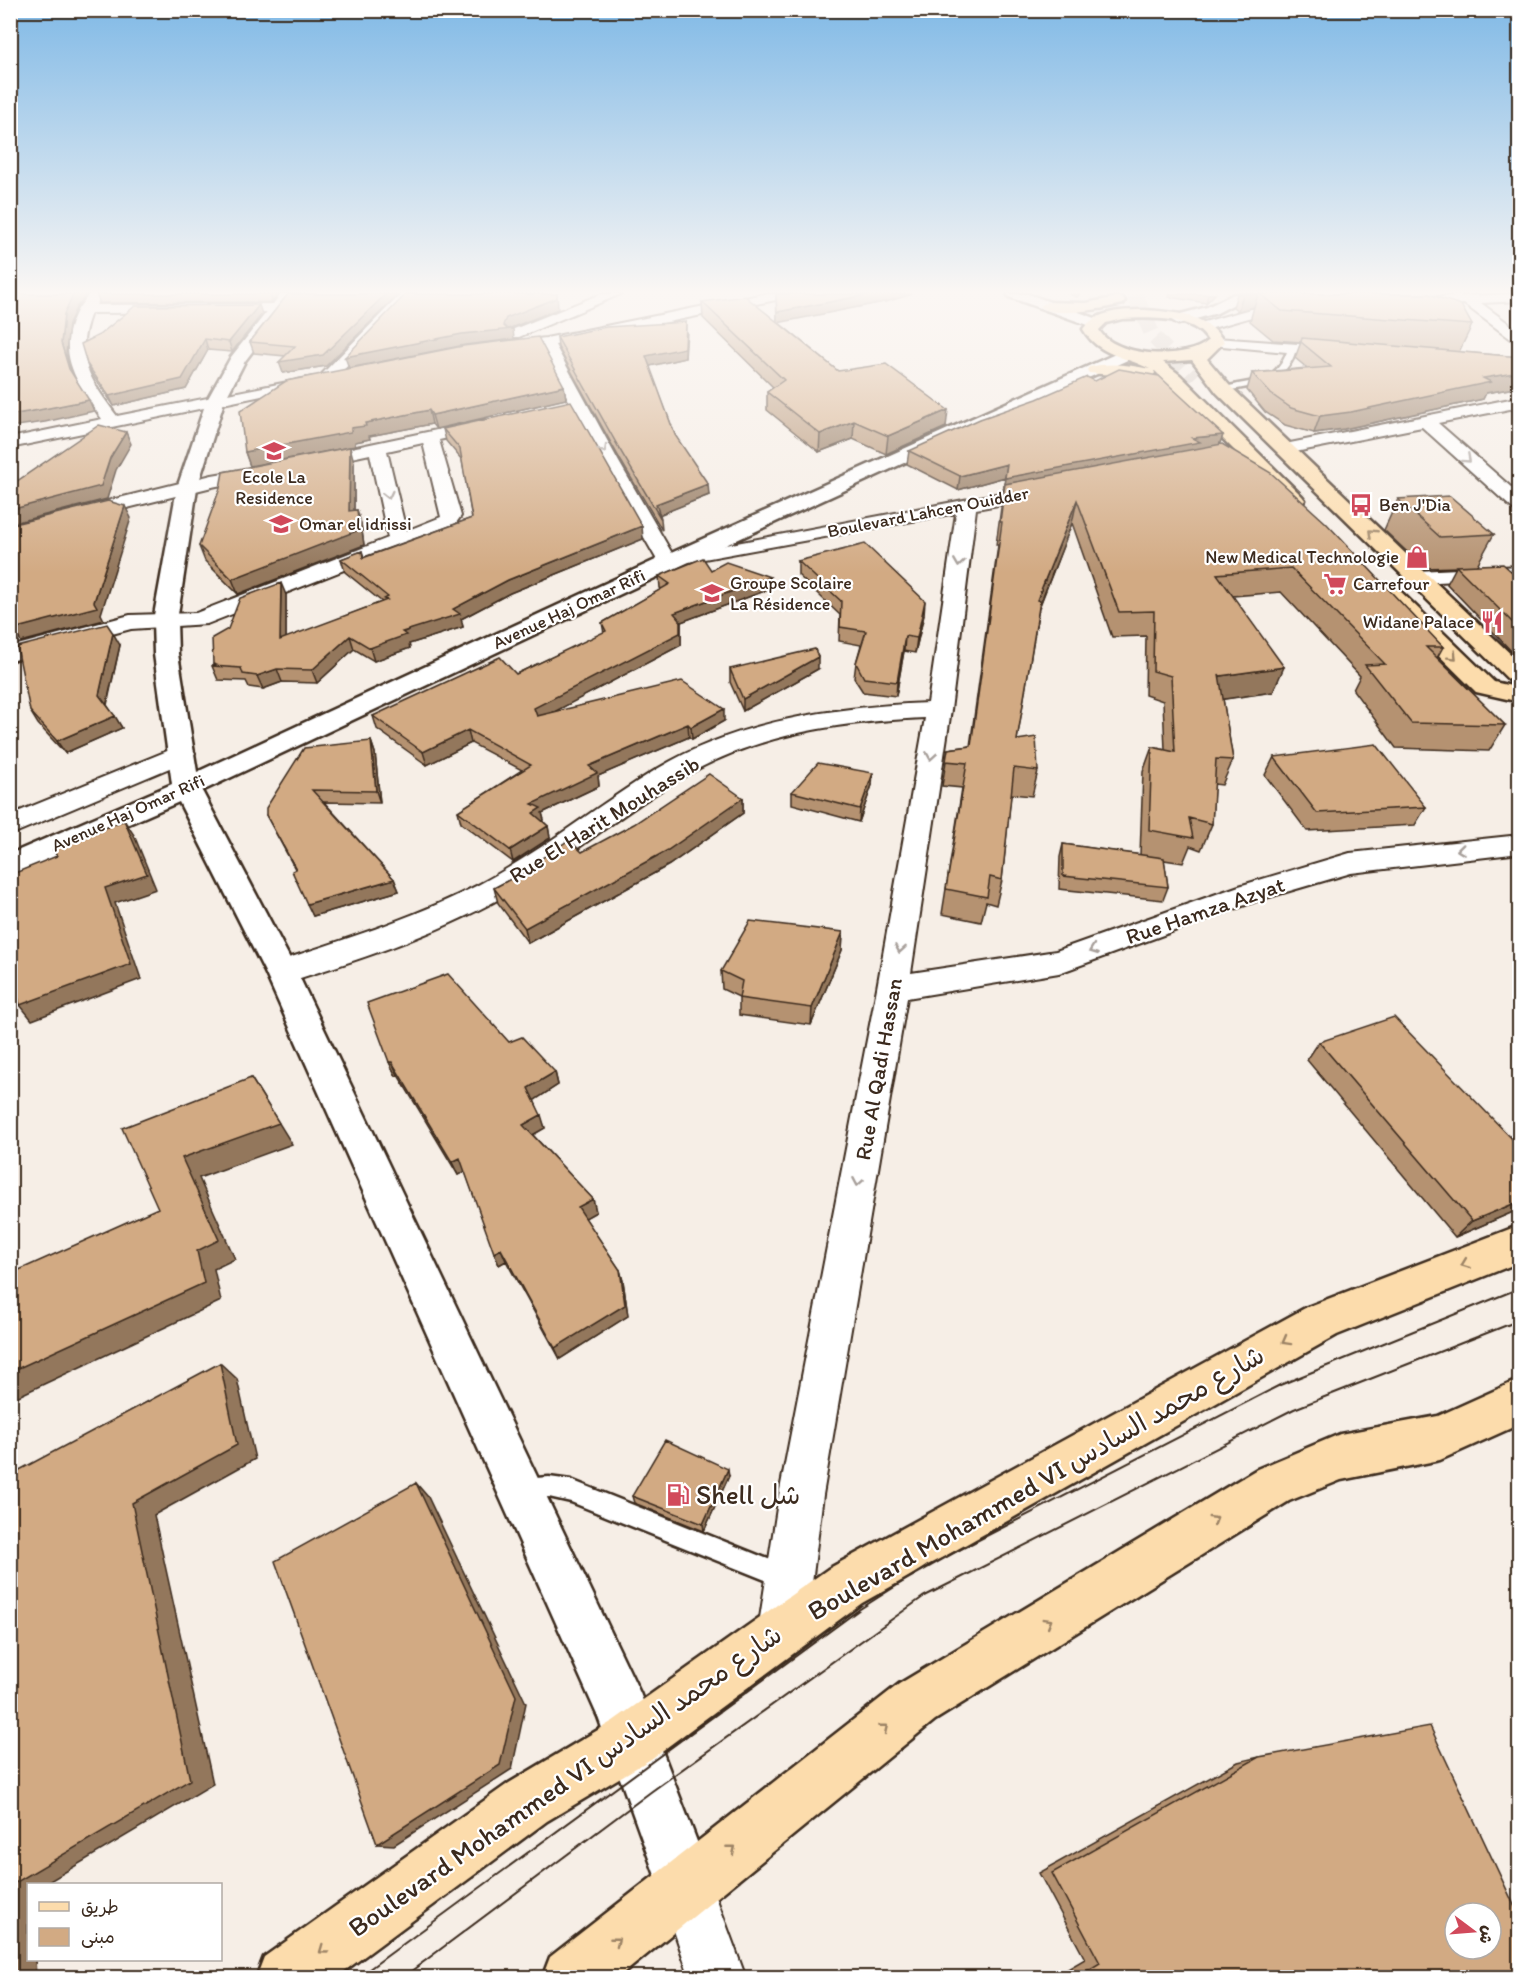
<svg xmlns="http://www.w3.org/2000/svg" width="1530" height="1988" font-family="Itim,'Playpen Sans Arabic',sans-serif">
<style>
.lines{fill:none;stroke-linecap:round;stroke-linejoin:round}
.primary-tunnel{stroke:#d1c7be;stroke-width:16;stroke-dasharray:16 8;stroke-linecap:butt}
.lane-casing{stroke:#3b2a1e;stroke-width:5}
.street-casing{stroke:#3b2a1e;stroke-width:4}
.secondary-casing{stroke:#3b2a1e;stroke-width:5}
.primary-casing{stroke:#3b2a1e;stroke-width:5}
.lane{fill:#fff;fill-rule:evenodd}
.street{fill:#fff;fill-rule:evenodd}
.secondary{fill:#fff;fill-rule:evenodd}
.primary{fill:#fcdcac;fill-rule:evenodd}
.tram{stroke:#3b2a1e;stroke-width:2}
.wall{fill:#b59271;stroke:#3b2a1e;stroke-width:1.5}
.shaded-wall{fill:#93775c;stroke:#3b2a1e;stroke-width:1.5}
.building{fill:#d2aa83;stroke:#3b2a1e;stroke-width:1.5;fill-rule:evenodd}
.oneway{stroke:#a79f9a}
.oneway2{stroke:#9c8365}
.labels{text-anchor:middle;stroke-width:4.5;stroke-linejoin:round;paint-order:stroke}
.far-poi-label{font-size:18px;fill:#3b2a1e;stroke:#fff;text-anchor:start}
.far-street-label{font-size:18px;fill:#3b2a1e;stroke:#fff}
.street-label{font-size:22px;fill:#3b2a1e;stroke:#fff}
.near-street-label{font-size:27px;fill:#3b2a1e;stroke:#fff}
.near-poi-label{font-size:27px;fill:#3b2a1e;stroke:#fff;text-anchor:start}
</style>
<rect width="100%" height="100%" fill="#f6eee6"/>
<filter id="ink" filterUnits="userSpaceOnUse"><feTurbulence type="fractalNoise" baseFrequency=".0167" numOctaves="2"/><feDisplacementMap in="SourceGraphic" scale="12" xChannelSelector="R" yChannelSelector="G"/><feConvolveMatrix kernelMatrix="1 2 1 2 8 2 1 2 1" color-interpolation-filters="sRGB"/></filter>
<g filter="url(#ink)">
<g class="lines">
<path class="primary-tunnel" d="M1135 295 1153 336 1193 379"/>
<g class="lane-casing">
<path id="lane" d="M1289 346 1296 348C1290 382 1252 387 1223 391L1219 389C1225 386 1231 386 1238 384 1267 379 1280 375 1289 346Z
M549 1477 571 1480 793 1569 796 1577 793 1585 785 1588 571 1502 549 1497 523 1499 516 1496 513 1489 516 1482 523 1479Z"/>
</g>
<g class="street-casing">
<path id="street" d="M89 294H103L96 305 276 304 283 308 276 312 91 313C73 358 91 381 117 416L313 377 318 378 401 294H416L331 383 320 384 10 448V438L102 419C77 383 54 352 78 309 81 304 86 299 89 294Z
M601 294H621L519 337H509L507 334 509 331Z
M764 294H793L786 298 555 345 619 462 673 555 1043 485 1050 487 1052 491 1050 495 1043 497 976 509 951 710 911 973 1056 951 1239 886 1350 853 1520 835V853L1351 873 1259 900 1059 973 907 998 823 1495 806 1631 799 1648 782 1655 765 1648 758 1631 779 1495 877 988 925 718C838 722 754 734 678 780 616 816 563 864 501 898 433 936 355 961 281 984L270 980 266 972 270 964C340 941 412 919 478 885 541 852 596 806 657 769 739 720 834 707 928 703L956 513 677 564 668 569 661 567 601 462 541 347 500 353 492 348 500 343 546 338Z
M1520 294V301L1481 303 1520 332V343L1515 342 1464 304 1404 306 1397 302 1404 298Z
M1294 303 1299 304 1301 307 1299 310 1262 314 1202 331 1195 327 1197 324 1261 306Z
M1216 338 1340 347 1348 352 1340 357 1211 345 1209 342 1211 339Z
M1520 397V407L1438 423 1520 495V511L1513 509 1422 427 1285 454 1279 453 1276 449 1279 445 1285 444Z
M484 420 490 421 493 425 490 429 439 440 461 516 453 527 207 624 131 629 10 661V647L130 615 196 613 388 538 370 454 310 467 304 466 301 462 304 458ZM423 443 441 517 406 531 387 451Z
M264 466 270 467 273 471 270 475 212 487 10 537V525L212 475Z
M1520 566V578L1417 583 1410 581 1407 577 1410 573 1417 571Z
M182 745 191 747 195 753 191 759 10 835V815Z
M686 1859 705 1867 746 1978H690L659 1886 667 1867Z"/>
</g>
<g class="secondary-casing">
<path id="secondary" d="M281 294H296L245 361 224 402 197 488 177 621 178 654 197 772 660 558 1122 351H1134L1136 354 1134 357 676 568 202 791 297 972 640 1693 714 1886 706 1906 686 1914 666 1906 598 1717 265 972 179 802 10 876V854L172 784 154 654 153 621 177 488 206 402 231 357Z
M1007 294H1028L1101 320 1104 323 1096 328 1091 326 1009 297Z
M1234 294H1253L1217 313 1178 324 1170 319 1173 316 1207 307Z"/>
</g>
<g class="primary-casing">
<path id="primary" d="M1118 297 1123 298 1125 301 1123 304C1107 308 1052 319 1040 306L1047 302 1086 303Z
M1145 310C1174 312 1208 314 1224 342L1207 359 1229 385 1520 663V684L1511 682 1217 393 1192 360 1163 362 1180 375 1302 496 1305 500 1302 504H1288L1155 371H1154L1155 373 1153 376 1147 378 1089 373 1087 370 1089 367C1109 362 1131 365 1150 369 1125 356 1098 356 1083 329 1097 310 1123 310 1145 310ZM1122 319C1147 318 1194 315 1208 341 1186 361 1114 357 1099 330L1106 323Z
M1387 584 1395 586 1494 682 1520 688V702L1476 692 1379 596 1376 591 1379 586Z
M1520 1225V1262L1337 1335 862 1603 651 1759 547 1821 335 1978H256L264 1957 509 1783 613 1721 828 1569 1307 1307Z
M1520 1379V1424L1440 1460 1341 1480 1289 1501 935 1720 618 1978H542L550 1957 899 1684 1257 1469 1340 1434 1438 1416Z"/>
</g>
<use href="#lane" class="lane"/>
<use href="#street" class="street"/>
<use href="#secondary" class="secondary"/>
<use href="#primary" class="primary"/>
<path class="tram" d="M357 1978 860 1609 926 1567 1280 1385 1520 1288
M402 1978 652 1791 923 1597 1294 1409 1520 1320"/>
</g>
<path class="wall" d="M96 294H279L272 302 100 303Z
M288 294H399L326 366 283 373 285 356 254 353 250 342Z
M776 294 889 301 778 322 838 371 946 427 886 454 853 439 819 452 767 410V392L774 388 703 318 702 302 777 322Z
M1068 294H1080L1077 297Z
M1170 294H1215L1206 303 1169 297Z
M1237 294H1429L1472 325 1459 352 1520 357V387L1486 393 1483 399 1344 429 1314 433 1285 425 1265 412 1247 390 1252 373 1307 368 1295 358 1301 342 1273 340 1250 321 1254 307 1238 311 1233 307Z
M262 314 232 352 208 350 186 389 114 406 92 374 87 364Z
M687 332 685 358 649 366 675 435 709 495 660 514 661 519 662 530 621 461 558 347 557 337Z
M463 346 564 386 566 399 436 429 432 424 369 436 370 439 355 442V446L250 466 245 452Z
M443 429 643 539 510 593 461 619 463 627 409 644 410 648 374 661 354 649 317 683 282 682 263 689 249 687 246 681 218 680 212 666H213V664L286 595V639L382 602 345 572 341 559 362 551 364 557 472 518 462 460 446 441Z
M1223 435 1219 445 1443 647 1437 658 1505 725 1489 751 1396 748 1353 690 1360 676 1281 592 1233 596 1273 692 1223 699 1233 760 1222 785 1214 784 1212 824 1201 850 1190 846 1183 863 1164 860 1168 887 1163 900 1059 889 1060 857 1063 844 1140 855 1143 772 1152 747 1165 750 1163 701 1145 695 1146 636 1112 637 1072 523 1039 608 1017 740 1038 771 1032 796 1011 794 1002 880 996 905 986 902 981 922 942 914 962 788 942 786 948 749 970 746 998 545H996L1005 477 958 490 907 464 909 451Z
M354 462V510H357L361 524 364 545 238 594 205 561 199 546Z
M1398 499 1494 534 1477 565 1520 579V657H1517L1447 584 1456 567 1424 568 1384 530Z
M798 561 924 615 915 653 904 651 896 696 863 692 854 678 856 663 861 645 839 641 840 615 798 575Z
M711 570 770 589 681 622V645L551 713 724 721 692 739 689 737 598 776 599 786 542 813 544 820 543 821 548 826 550 838 513 862 461 823 458 811 522 770 471 743 427 765 377 729 373 716 516 674 604 633 602 623 662 589 660 588 659 576Z
M120 645 107 705 122 728 65 753 38 724 30 711Z
M730 669H818L743 711 730 682Z
M371 741 375 753 380 803 324 802 394 879 399 891 313 916 295 869 266 815Z
M1274 757 1426 807 1415 825 1307 831 1265 775Z
M872 785 859 822 792 804V792Z
M743 798V813L669 865 528 943 498 903 494 888 534 867 533 864 582 852Z
M843 932 842 950 811 1025 739 1015V997L722 989 721 971Z
M509 1042 555 1072 558 1085 534 1100 545 1128 533 1135 593 1199 596 1212 585 1218 620 1270 623 1281 628 1316 560 1359 506 1261 499 1265 465 1171 458 1175 398 1075 396 1076 389 1062Z
M1319 1042 1520 1147V1209L1455 1237 1307 1060Z
M729 1476 704 1531 634 1503 632 1496Z
M1259 1757 1520 1977H1054L1085 1959 1039 1873 1238 1762Z"/>
<path class="shaded-wall" d="M74 294H87L76 308 69 324 66 354 74 380 69 369 61 343 64 314 72 297Z
M270 294H279L272 302Z
M386 294H399L326 366 283 373 279 362Z
M557 294 558 309 508 329H513L514 339 465 345 349 368 345 357 506 318Z
M871 294H913L889 301 777 323V312Z
M1208 294H1215L1206 303Z
M1243 294H1258L1254 307 1238 311Z
M259 305 262 314 232 352 229 342Z
M686 322 685 358 646 367V356Z
M205 339 208 350 186 389 114 406 109 396Z
M1520 372V387L1486 393 1483 399 1344 429 1314 433 1320 416 1483 378Z
M564 386 566 399 436 429 432 415Z
M89 400 94 411 45 422 10 427V415Z
M429 410 432 424 369 436 370 439 355 442V446L250 466 245 452 351 428 365 423Z
M948 410 946 427 886 454 888 436Z
M854 421 853 439 819 452 820 434Z
M126 432 131 444 116 470 107 499 10 524V510L110 458Z
M1223 435 1218 448 1003 491 1005 478 1192 438Z
M350 447 354 462V525L349 511Z
M1007 464 1005 477 958 490 960 476Z
M708 484 709 495 659 515 656 504Z
M1077 500 1072 523 1032 625 1037 600Z
M125 506 131 518 101 614 104 620 21 642 14 630 10 631V617L94 602Z
M357 510 361 524 364 545 238 594 232 579Z
M642 526 643 539 510 593 461 619 463 627 409 644 410 648 374 661 370 648 453 609 508 580Z
M770 577V589L681 622V645L537 721 534 708 674 613Z
M281 583 286 595V654L280 640Z
M925 601 924 615 915 653 917 638Z
M113 633 120 645 106 707 99 695Z
M350 636 354 649 317 683 312 670Z
M905 636 904 651 896 696 897 682Z
M818 657V669L743 711V699Z
M1284 667 1273 692 1211 701 1220 676Z
M277 669 282 682 263 689 257 676Z
M724 709V721L692 739 691 727Z
M115 716 122 728 65 753 57 741Z
M688 724 689 737 598 776 599 786 542 813 544 820 535 825 533 813 532 804 589 766Z
M468 730 471 743 427 765 423 752Z
M371 741 375 753 380 803 376 791Z
M873 773 872 785 859 822 860 809Z
M743 798V813L669 865 528 943 525 928Z
M124 820 134 835 156 889 115 903 141 979 32 1020 20 1005 105 888Z
M548 826 550 838 513 862 510 850Z
M394 879 399 891 313 916 307 904Z
M843 932 842 950 811 1025 812 1008Z
M389 1062H392L398 1075 396 1076Z
M555 1072 558 1085 532 1102 528 1088Z
M251 1078 292 1144 199 1178 235 1259 214 1269 221 1301 10 1400V1372L197 1251 182 1158Z
M541 1115 545 1128 527 1138 523 1125Z
M460 1158 466 1171 458 1175 452 1162Z
M593 1199 596 1212 582 1220 578 1207Z
M1520 1201V1209L1455 1237 1472 1221Z
M501 1249 506 1261 499 1265 494 1253Z
M620 1270 623 1281 628 1316 560 1359 555 1348Z
M220 1363 237 1379 255 1459 154 1515 213 1784 45 1884H28V1959H35L36 1977H10V1886L132 1503Z
M728 1469 729 1476 704 1531 703 1524Z
M416 1483 428 1497 526 1703 512 1769 394 1845 377 1844Z"/>
<path class="building" d="M10 294H74L72 297 64 314 61 343 69 369 89 400 39 410 10 415Z
M288 294H386L323 355 279 362 295 346 250 342Z
M406 294H557V298L506 318 503 325 507 329H513L462 334 345 357Z
M776 294H871L777 312Z
M1260 294H1429L1461 305 1472 325 1282 311Z
M745 296 838 371 886 364 948 410 888 436 854 421 820 434 767 392 784 380 702 302Z
M259 305 229 342 205 339 182 379 109 396 87 364 81 344 99 335 135 306Z
M686 322 685 348 646 356 675 435 708 484 656 504 661 519 620 450 557 337 606 327Z
M538 337 564 386 432 415 429 410 365 423 366 426 351 428V432L245 452 240 411 286 381 463 346Z
M1302 338 1520 357V372L1483 378 1491 382 1351 412 1320 416 1291 408 1271 394 1252 373 1331 367 1301 342Z
M1119 369 1159 376 1223 435 1192 438 1200 442 1005 478 1007 464 960 476 909 451 980 419 1037 399 1087 377 1095 381Z
M571 401 642 526 508 580 453 609 460 614 402 632 406 635 370 648 350 636 312 670 277 669 257 676 243 674 241 668 212 666 216 665 213 664 212 638 228 629 240 598 281 583 280 640 387 600 384 599 388 597 341 559 362 551 363 558 472 518 460 449 443 429Z
M99 425 126 432 110 458 101 486 10 510V486Z
M1222 444 1271 473 1326 523 1443 647H1426L1505 725 1411 723 1365 665 1385 664 1291 568 1217 574 1284 667 1220 676 1219 674 1233 760 1216 759 1212 824 1189 818 1193 838 1149 830 1152 747 1175 752 1171 676 1153 671 1154 611 1119 612 1077 500 1037 600 1040 601 1017 740 1036 737 1038 771 1014 768 1002 880 990 877 987 897 946 889 967 763 946 761 948 749 971 746 1002 522H1000L1005 484Z
M350 447 349 511 357 510 359 530 232 579 199 546 220 488 223 472Z
M1450 496 1494 534 1440 537 1398 499Z
M108 501 125 506 94 602 97 607 13 629 10 618V525Z
M865 544 925 601 917 638 905 636 897 682 864 678 856 663 866 631 840 627 841 601 798 561Z
M703 558 711 570 726 562 770 577 674 613 680 620V633L534 708 537 716 682 681 724 709 691 727 688 724 589 766 597 773 532 804 541 808 533 813 548 826 510 850 458 811 531 765 468 730 423 752 373 716 500 657 516 674 606 631 602 623 670 584 659 576Z
M1503 564 1520 579V630L1456 566Z
M107 624 113 633 99 695 115 716 57 741 30 711 17 647Z
M815 649 818 657 743 699 730 669Z
M371 741 376 791 312 790 394 879 307 904 292 871 296 869 266 815V808L304 748Z
M1376 744 1426 807 1317 813 1274 757Z
M818 763 873 773 860 809 792 792Z
M709 774 743 798 668 850 525 928 494 888 535 866 533 864 569 840 582 852 634 824Z
M124 820 147 874 105 888 131 964 20 1005 10 964V875L57 856 53 850Z
M1063 844 1164 858 1168 887 1063 876Z
M750 921 843 932 812 1008 739 998 742 981 721 971Z
M448 974 509 1042 522 1037 555 1072 528 1088 541 1115 523 1125 593 1199 578 1207 620 1270 625 1305 555 1348 501 1249 494 1253 460 1158 452 1162 392 1062H389L367 1003Z
M1394 1017 1520 1147V1201L1472 1221 1319 1042Z
M251 1078 279 1123 182 1158 219 1240 197 1251 204 1283 10 1372V1274L158 1208 122 1128Z
M220 1363 237 1445 132 1503 190 1780 10 1886V1475Z
M665 1440 728 1469 703 1524 632 1496Z
M416 1483 516 1696 500 1765 377 1844 275 1561Z
M1430 1726 1520 1918V1977H1077L1100 1963 1052 1873 1259 1757ZM1455 1913H1491V1949H1455Z"/>
<defs><path id="oneway-chevron" d="M-2-3.5L2.5 0L-2 3.5" fill="none" stroke-width="1.6" stroke-linecap="round" stroke-linejoin="round" transform="scale(1.5)"/></defs>
<g class="oneway">
<use href="#oneway-chevron" transform="translate(603 449) rotate(62)"/>
<use href="#oneway-chevron" transform="translate(1467 459) rotate(42)"/>
<use href="#oneway-chevron" transform="translate(388 495) rotate(77)"/>
<use href="#oneway-chevron" transform="translate(959 563) rotate(98)"/>
<use href="#oneway-chevron" transform="translate(931 756) rotate(99)"/>
<use href="#oneway-chevron" transform="translate(1461 850) rotate(173)"/>
<use href="#oneway-chevron" transform="translate(900 949) rotate(99)"/>
<use href="#oneway-chevron" transform="translate(1093 950) rotate(160)"/>
<use href="#oneway-chevron" transform="translate(858 1182) rotate(100)"/>
</g>
<g class="oneway2">
<use href="#oneway-chevron" transform="translate(1372 533) rotate(-136)"/>
<use href="#oneway-chevron" transform="translate(1453 656) rotate(45)"/>
<use href="#oneway-chevron" transform="translate(1465 1264) rotate(159)"/>
<use href="#oneway-chevron" transform="translate(1286 1341) rotate(151)"/>
<use href="#oneway-chevron" transform="translate(1214 1520) rotate(-31)"/>
<use href="#oneway-chevron" transform="translate(1048 1622) rotate(-31)"/>
<use href="#oneway-chevron" transform="translate(884 1728) rotate(-39)"/>
<use href="#oneway-chevron" transform="translate(732 1849) rotate(-39)"/>
<use href="#oneway-chevron" transform="translate(616 1941) rotate(-38)"/>
<use href="#oneway-chevron" transform="translate(323 1950) rotate(144)"/>
</g>
</g>
<linearGradient id="sky" x2="0" y2="1"><stop stop-color="#80b9e6"/><stop offset="0.51" stop-color="#fbf7f4"/><stop offset="1" stop-color="#fbf7f4" stop-opacity="0"/></linearGradient>
<rect width="1530" height="573" fill="url(#sky)"/>
<defs>
<g id="school-bare" transform="scale(1.8)"><path d="M0-5L7-2L0 1L-7-2ZM-4 1L0 2.5L4 1V4Q0 6-4 4Z" fill="#d1495b" stroke="#fff" stroke-width="2.5" paint-order="stroke"/></g>
<g id="bus-bare" transform="scale(1.8)"><path d="M-5-6H5V4H4V6H2V4H-2V6H-4V4H-5ZM-3.5-4V0h7V-4ZM-3.5 1.2v1.5H-2V1.2ZM2 1.2v1.5H3.5V1.2Z" fill="#d1495b" stroke="#fff" stroke-width="2.5" paint-order="stroke"/></g>
<g id="shop-bare" transform="scale(1.8)"><path d="M-5-2.5h2.3a2.7 3.5 0 0 1 5.4 0H5L5.5 6h-11ZM-1.5-2.5h3a1.5 2.3 0 0 0-3 0Z" fill="#d1495b" stroke="#fff" stroke-width="2.5" paint-order="stroke"/></g>
<g id="supermarket-bare" transform="scale(1.8)"><path d="M-6-5.5h2.5l.6 2H6L4.5 2H-2.5L-4.4-4H-6ZM-1.5 3.2a1.3 1.3 0 1 0 .1 0ZM3 3.2a1.3 1.3 0 1 0 .1 0Z" fill="#d1495b" stroke="#fff" stroke-width="2.5" paint-order="stroke"/></g>
<g id="restaurant-bare" transform="scale(1.8)"><path d="M-5-6h1v4h1v-4h1v4h1v-4h1v5L-1.5 .5V6h-2V.5L-5-1ZM5-6V6H3V1.5H1.5Q1.5-4 5-6Z" fill="#d1495b" stroke="#fff" stroke-width="2.5" paint-order="stroke"/></g>
<g id="fuel-bare" transform="scale(1.8)"><path d="M-5.5-6h7V0h2V4h1.3V-2.5L3-4.5l.8-.8L6-3V5H2.5V1h-1V6h-7ZM-4.2-4.7v3.2H.2V-4.7Z" fill="#d1495b" stroke="#fff" stroke-width="2.5" paint-order="stroke"/></g>
</defs>
<g fill-rule="evenodd">
<use href="#school-bare" x="274" y="451"/>
<use href="#bus-bare" x="1361" y="505"/>
<use href="#school-bare" x="281" y="524"/>
<use href="#shop-bare" x="1417" y="557"/>
<use href="#supermarket-bare" x="1335" y="584"/>
<use href="#school-bare" x="712" y="593"/>
<use href="#restaurant-bare" x="1492" y="622"/>
<use href="#fuel-bare" x="678" y="1495"/>
</g>
<g class="labels">
<g class="far-poi-label">
<text x="274" y="483" text-anchor="middle">Ecole La<tspan x="274" dy="21">Residence</tspan></text>
<text x="1379" y="511">Ben J'Dia</text>
<text x="299" y="530">Omar el idrissi</text>
<text x="1399" y="563" text-anchor="end">New Medical Technologie</text>
<text x="730" y="589">Groupe Scolaire<tspan x="730" dy="21">La Résidence</tspan></text>
<text x="1353" y="590">Carrefour</text>
<text x="1474" y="628" text-anchor="end">Widane Palace</text>
</g>
<g class="far-street-label">
<text transform="translate(928 512) rotate(-11)" y="6">Boulevard Lahcen Ouidder</text>
<text transform="translate(569 609) rotate(-25)" y="6">Avenue Haj Omar Rifi</text>
<text transform="translate(128 813) rotate(-24)" y="6">Avenue Haj Omar Rifi</text>
</g>
<g class="street-label">
<text transform="translate(604 819) rotate(-32)" y="8">Rue El Harit Mouhassib</text>
<text transform="translate(1205 910) rotate(-19)" y="8">Rue Hamza Azyat</text>
<text transform="translate(878 1069) rotate(-80)" y="8">Rue Al Qadi Hassan</text>
</g>
<g class="near-street-label">
<text transform="translate(1036 1483) rotate(-30)" y="9">Boulevard Mohammed VI شارع محمد السادس</text>
<text transform="translate(565 1781) rotate(-35)" y="9">Boulevard Mohammed VI شارع محمد السادس</text>
</g>
<g class="near-poi-label">
<text x="696" y="1504">Shell شل</text>
</g>
</g>
<rect width="1530" height="1988" fill="none" stroke="#fff" stroke-width="36"/>
<rect x="18" y="18" width="1494" height="1952" fill="none" stroke="#3b2a1e" stroke-width="2" filter="url(#ink)"/>
<rect x="27" y="1883" width="195" height="78" fill="#ffffff" stroke="#b1aaa5" stroke-width="1.5"/>
<rect x="39" y="1902" width="30" height="9" fill="#fcdcac" stroke="#b1aaa5" stroke-width="1.5"/>
<text x="81" y="1913" font-size="18" fill="#3b2a1e">طريق</text>
<rect x="39" y="1928" width="30" height="18" fill="#d2aa83" stroke="#b1aaa5" stroke-width="1.5"/>
<text x="81" y="1943" font-size="18" fill="#3b2a1e">مبنى</text>
<g transform="translate(1473 1931) rotate(106)"><circle r="28" fill="#ffffff" stroke="#b1aaa5" stroke-width="1.5"/>
<path d="M0-4.5L10 22L0 15L-10 22Z" fill="#d1495b"/>
<text y="-9" font-size="16" font-weight="bold" text-anchor="middle" fill="#3b2a1e">ش</text>
</g>
</svg>
